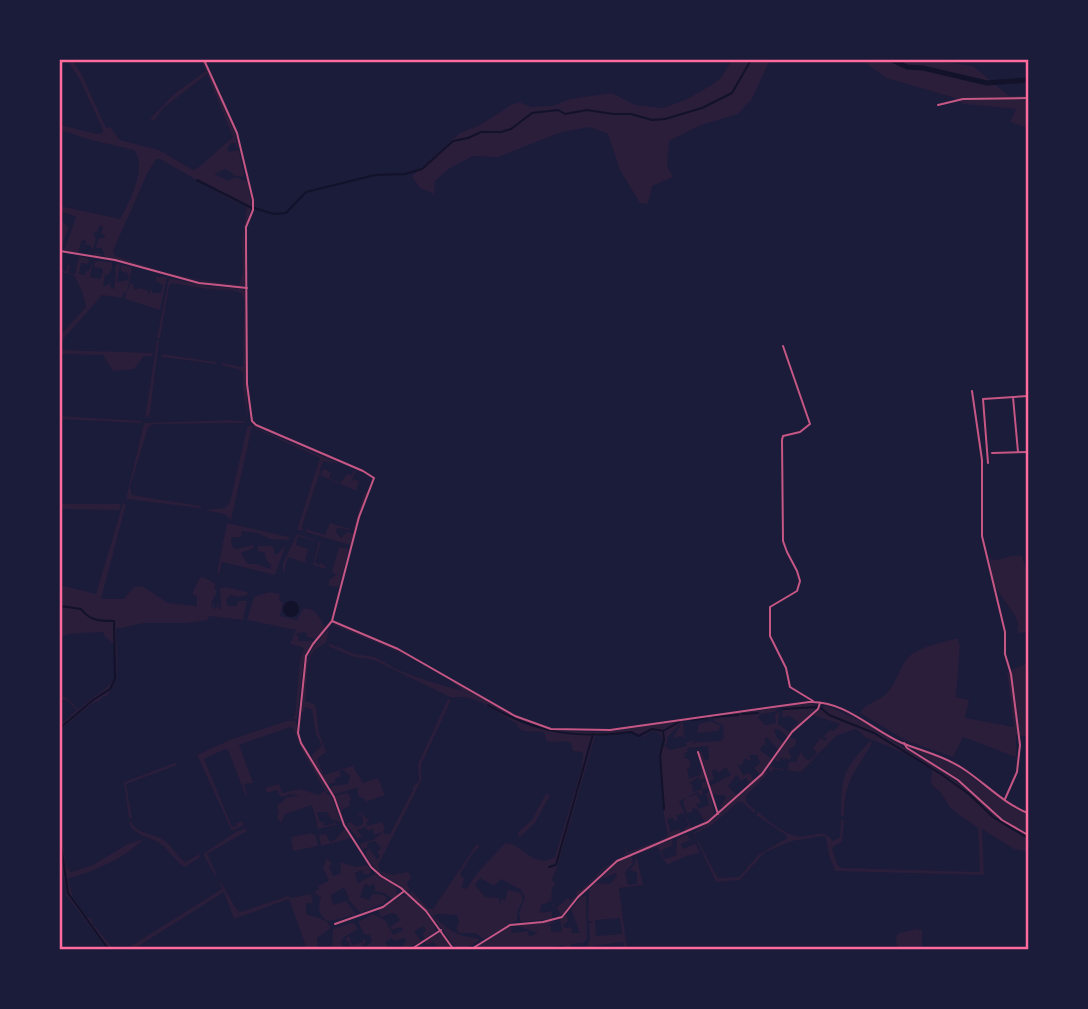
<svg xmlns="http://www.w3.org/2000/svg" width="1088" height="1009" font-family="'Fira Sans',sans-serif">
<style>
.green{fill:#2a1e3b;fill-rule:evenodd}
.water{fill:#12122b}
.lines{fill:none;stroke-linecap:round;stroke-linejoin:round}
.stream{stroke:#12122b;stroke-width:2}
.river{stroke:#12122b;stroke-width:5}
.minor{stroke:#c65784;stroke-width:2}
.tertiary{stroke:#c65784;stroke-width:2}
.neatline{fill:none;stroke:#ff6b9d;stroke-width:2.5}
</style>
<rect width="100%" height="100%" fill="#1b1b3a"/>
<path class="green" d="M67 60H72L81 73 106 128 110 127 120 140 159 150 193 170 199 167 233 137 207 74 162 109 154 121 150 119 174 94 206 71 201 60H203L234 128 238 147 236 148V143H231L227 149 229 152 239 150 244 174 242 177 232 175 233 173 225 169 214 174 229 181 234 177 247 181 252 205 244 232 246 286 214 284 163 273 164 272 201 280 239 285 243 272 242 241 247 207 226 197 160 159H156L147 174 113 251 115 256 161 271V273L105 257 102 248H96L95 253 101 254V255L94 256 98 239 104 238 105 235 101 234 103 227 100 225 97 232 93 233 96 239 93 249 91 248V245H85L86 241 82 240 78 253 64 251 76 217 63 212 60 220 69 227 60 250V206L120 219C129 202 148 168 134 150L91 140 60 130V125L97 134 103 133V130L80 80Z
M732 60H770L752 99 738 114 701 125 669 141 667 166 673 177 652 186 648 204 640 203 620 170 608 134 590 127 562 132 498 157 473 156 450 168 435 181 434 194 420 188 412 176 460 133 480 125 511 105 519 102 531 107 552 106 570 99 612 93 635 105 663 108 685 100 712 85 721 78Z
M864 60H932L973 66 1009 96H1028V128L1010 122 1016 109 964 104 952 97 886 78 871 67Z
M79 256 89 259 88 264 81 263 79 274 85 275 86 271H89L93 261 90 277 100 279 103 272 102 268 94 267 95 261 112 262V269L108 275 105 274 103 287 110 283 111 288 114 289 116 273 115 267 117 263 120 265 117 282 128 280 129 274 121 271V265L132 267 127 292 130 284H133L135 290 139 288 147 290 149 294 152 288V293H161L163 285 156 281V277H167L160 310 125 299 126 293 124 292 122 298 102 295 60 343V335L86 307 83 294 74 275 60 272V270L66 271 68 264 70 267 68 273 75 274Z
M169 278 208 286 242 289 246 292V384L248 420 243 390V373L241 370 221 365 223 363 241 367 243 365 244 301 242 294 236 291 207 289 172 283 169 286 160 338H157Z
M157 340H159L150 414 145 418Z
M60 350 153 353 152 356H144L134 369 113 371 103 355 60 354Z
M162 354 216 362 217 364 162 357Z
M60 416 142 421 141 423 60 419Z
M230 420 244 421 245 423 158 424 151 425 148 428 130 487 132 495 201 506V508L126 499 144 423Z
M250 425 340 464 323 461 319 473 323 475 321 472 324 469 331 472 329 478 340 483 347 474 352 475 354 470 356 471 351 482 354 479 359 481 356 490 364 494 368 490 354 530 337 528 336 532 341 538 347 532 354 534 350 545 306 532V529L325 535 330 523 353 530 364 494 319 475 302 526 303 531 297 530 320 458 252 427 231 520 224 514 205 510 225 508 230 502 247 428Z
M123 503 126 504 101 599H124L134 587 142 586 168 603 197 606V596L192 594 199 579 203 577 216 584 214 588 217 590C216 596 210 601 212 608L214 602V609H216L218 603 219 609H221L220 588 226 587 247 592 248 595 237 597 230 595 226 600 228 606H236L239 601H247L243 620 209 616 208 620 187 623H143L116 629C116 653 123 677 106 697L103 696 99 701 93 703 60 730V725L77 710 67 700 60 699V697H66L78 709 80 708C108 683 122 689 114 644L105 637 103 632C91 633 70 632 60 637V585L96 594Z
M60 504H121L119 510 60 509Z
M227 523 289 537V540L270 539 258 533 242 531 241 537H233L231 539 232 547 237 549 253 545 254 548 241 553 248 564H257L270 569 271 565 266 560 265 553 258 551V546H270L274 548V554H278L286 544 275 575 222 562 219 574 217 573Z
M297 534 321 542 315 562 319 565 321 563 326 567 325 569 313 565 319 542 298 536 296 545 308 549 305 563 288 557 283 575V563Z
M339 547 349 549 339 587 329 586V580L336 575 332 572Z
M1011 556H1022L1028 576V652L1027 632 1018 633 1017 627 1019 626 1014 614 993 584 990 559 997 560Z
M269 592 280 594 279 601 283 602 280 616 297 620 303 609C316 606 319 619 326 628L315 639 307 637V633L302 632 301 634 298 632 296 635 299 636 298 641H313L304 661 297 718 291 720 295 716 300 659 304 648 290 644 296 630 247 620 254 597Z
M334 624 392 648 429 667 514 717 537 726 563 731 599 732 679 720 682 723 683 721 684 738 682 736 673 738 681 723 667 738V743L664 745 670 750 687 746 685 743 695 740 692 745 696 742 720 741 724 737 723 725 714 721 713 716 778 708 775 712 760 714 758 718 765 725 776 723 775 715 779 711 778 724 789 732 798 722 789 716 782 717 783 707 810 703 818 706 787 737 780 730 774 729 777 738 783 742 778 750 767 737 764 739 766 744 762 746 760 750 772 759 760 775 754 768 760 763 757 755H749L751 760 748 761 746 758 743 760 744 763 740 766 737 764 743 775 750 773 754 781 750 785 746 778 741 781 737 775 734 777V779L728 786 737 796 723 808 720 806 726 798 724 795H715L712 792 718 811 710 786 731 775 726 767 719 773 716 769 712 771 714 780 709 781 700 753 702 752 705 760 709 759 708 746 687 748 688 752 684 753 686 756 683 758 689 759 691 767 687 768 689 777 687 779 700 775 702 769 705 778 700 781 698 777 689 784H692L693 792 702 789V782H706L708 787 702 790 703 794 700 795 698 792 687 797 697 794 701 803 696 804 699 809 709 805 706 794 709 791 715 815 705 822 697 809 692 808 693 812 687 813 683 803 685 798 679 801 692 829 685 832 684 828 689 826 684 813 678 815 676 814 678 820 675 821 673 818 667 819 671 832 679 829 681 833 616 859 590 883 561 916 557 907 568 898 572 902 571 899 576 897 577 891 575 889 580 891 605 867 626 853 624 844 628 852 666 838 668 835 664 816 661 769 658 754 663 742 660 733 652 731 643 737 631 733 595 736 557 868 551 881 556 883C547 892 553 902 556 913L550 898 549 902 541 905 540 913 552 911V919L521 922 519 913 525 898 521 890 501 879 494 886 480 878 475 885 485 897 498 898 501 906 500 899 505 900 508 890 521 893 523 900 517 912V920L484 939 475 933H459L456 928 459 922 457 915 436 914 434 916C441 924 449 930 458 934 465 938 473 936 480 940L465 949H456L433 917 410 894 412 891 429 909H433L477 844 479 847 473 853 460 874 464 879 462 888 466 889 479 871 505 843C524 844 533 870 555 857L582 767 583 752 573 751 571 743C562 739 555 744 546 741L544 732C535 731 526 733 519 729L517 724C498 714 475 692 452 698L374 660 354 657 330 647 328 643 355 654 375 657 398 670 422 679 462 691C444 668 365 638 335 626L334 627Z
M329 629 326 643 314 650 308 662 305 701 314 704 316 708 319 733 326 752 317 759 324 775 353 766 363 783 378 778 385 795 366 802 365 799 359 797 357 790 359 787 333 795 330 789 332 786 348 784 350 776 344 770 339 771 341 776 336 778 334 783 327 784 311 756 322 745 316 734 312 710 305 707 304 712 301 711C305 675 300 656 329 629Z
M957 638 960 645 956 697 969 700 965 718 1014 727 1007 672 1028 663V737L1016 735V757L963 737 953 757 907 741 860 713C866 702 878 702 886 694 896 684 898 671 906 660 915 647 942 643 957 638Z
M448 699 451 700 421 765V781L417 789 378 865 380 871 392 875 408 872 411 877 407 884 410 889 408 892C391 878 376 875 365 854L368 849H370L377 860 380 856 377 852 381 848 375 841 368 842 367 848 362 849 359 844 375 839 382 832 374 835 373 829 368 831 365 827 357 830 362 836 358 839 346 824 350 822 357 827 363 824 362 814 359 816 358 814 362 813 370 822 366 823 367 826 382 822 385 828 383 832 386 834H390L413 790V786L419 782 418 764Z
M826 705 863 722 945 773 979 799 1001 821 1028 837V852L1014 849 982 829 984 875 835 871 829 855 826 837 823 836 792 841 765 852 740 880 716 882 693 833 713 820 766 771 768 773 746 796V802L756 811 754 813 742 802H738L712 825 694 834 718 878 739 877 758 855 787 838 786 835 756 815 758 812C768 820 783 834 797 836 811 839 822 826 833 841L840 837 841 820H844L842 842 834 846 832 849 837 864 841 868 980 872 978 828 951 809 941 793 934 787 931 783 932 770C912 757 891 746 869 739 863 737 861 731 855 729L836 736 801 772 774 769 770 773 768 768 774 763 772 767 788 770 789 762H797V759L803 749 802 755 809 761 817 753 813 748 820 738 826 741 827 739 823 737 830 730 834 731 840 724 813 715Z
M287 721H296L301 743 328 791 326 794 331 795 341 822 332 820 327 812H317L320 822 323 821 324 826 334 823 339 824 318 829 316 822 318 821 316 820 312 805 285 814 281 823 277 817 279 811 277 806 287 797 300 796 291 794 281 797 277 790 267 793 265 788 279 784 282 793 300 789 318 795 325 791 301 748 294 730 290 727 239 745 253 783 244 784 247 795 246 796 228 750 225 749 204 759 232 827 237 826 236 823 242 821 244 825 232 831 197 755 232 739Z
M710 721 721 726 718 731 697 733 699 724Z
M790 737 797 740 794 747 790 748 788 752 791 755 790 760 785 758 784 760 782 757 779 761H776L774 760Z
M870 741 872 743C856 772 844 779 844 816H841C841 776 843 770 870 741Z
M907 745 955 765 1015 809 1028 814V834L1003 819 959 779Z
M175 763 177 764 175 766 126 784 132 818 129 819 124 782Z
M346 793 349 794 351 800 349 801 350 806 341 810 345 821 335 796Z
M548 794 550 795 535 823 519 838 518 832 532 820 545 795Z
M131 821C138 836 154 832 165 841 173 847 177 857 186 862L199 854 200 857 185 867C174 861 169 849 159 843 148 836 136 836 129 824Z
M60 822 66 867 71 872 91 866 128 844 143 839C129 857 89 873 68 879L73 898 87 917 92 919V923L114 949H107L66 895 60 850Z
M246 828 247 831 207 854 217 875 216 877 203 854 234 833Z
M345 828 351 838 321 846 319 835 326 834 330 842 335 840Z
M312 833 316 836 318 846 293 851 291 837Z
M687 834 690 840 681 844 683 849 695 844 691 834 700 853 686 856 667 865 657 847 636 854 643 885 619 888 627 949H624L623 942 593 946V949H586L590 939 589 923 594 922 588 921 589 889 596 883 610 884 617 876 616 873 599 880 617 863 632 855 633 863 625 873 628 885 637 884V872L630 870 635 863 636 853 672 840 673 845 661 851 665 859 676 855 677 839ZM620 918 622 934 596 936 595 920Z
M327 858 332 864 329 866 333 876 341 873 340 862 356 867 367 865 371 871 369 874H364L362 870 355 873 358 883 375 874 396 886 397 895 393 899 384 893 375 891V886L373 884 370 886 365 884 360 897 369 900 373 894 383 895 387 898 384 903 360 913 349 900 346 890 343 888 331 895 333 905 346 901 356 914 340 919 327 921C316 912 319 906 321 896L316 895 315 891 319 889 318 886 329 881 323 868Z
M219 879 237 910 241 912 288 896 291 898 311 894 313 903H306V914C314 918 327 917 331 928L317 938 318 949H307L289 899 234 919 224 892 134 949H126L222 889Z
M403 895 408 896C418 906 434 918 436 931L424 939 423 932 426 930 424 926 414 931 421 941 407 949 401 948 406 941 404 938 394 941 392 938 385 942 390 949H350L349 943 345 939 349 936 352 945 363 942V938L366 942 362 946H366L372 942 370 935 364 934 358 922 373 914 385 920 393 935 403 930 401 927 392 930 390 927 400 920 396 914 391 913 382 917 379 914V910Z
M586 896 587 939 583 943 571 944V949H565L564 945 533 950 480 949 479 946 511 926 512 933 528 931 529 937 538 933 515 925 556 921 547 926H551V932L562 931 560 919 567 915 568 921 563 925V927L569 928 571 926 572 933H580L571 909 581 897Z
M353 922 358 929 344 937 341 942 343 949H332L333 929Z
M917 929 922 930V949H897L896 936 899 933Z
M439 933 443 935 453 949H433L438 948 434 942 426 945 425 942Z"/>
<path class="water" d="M283 609a8 8 0 1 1 16 0a8 8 0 1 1-16 0Z"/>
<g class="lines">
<path class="stream" d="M197 180 252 208
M254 208 274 214 286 213 306 192 375 175 405 174 422 169 453 141 468 138 481 132H501L511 129 532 113 558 110 565 114 587 110 613 114H631L652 120 665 119 702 108 732 93 751 60
M60 606 81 609C90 621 100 621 114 621L115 678 110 689 93 700 60 728
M488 705C536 733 576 739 631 732L639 736 652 729 663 731 679 722
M821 708 829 715 874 733 941 774 969 794 993 817 1028 838
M783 709 817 707
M742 714 758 713
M713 717 739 715
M691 720 707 718
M663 731 664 740 660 755 664 809
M60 839 68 893 109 950
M549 867 556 865 593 734"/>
<path class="river" d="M892 60 907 67 923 68 987 83 1028 80"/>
<path class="minor" d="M938 105 963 99 1028 98
M60 251 115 260 199 283 247 288
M783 346 810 424 800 432 783 436 782 440 783 541 787 552 797 571 800 581 797 591 770 607V636L786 668 790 687 813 701
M972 391 982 460V536L1005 632V654L1011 674 1020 745 1017 772 1005 799
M1013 397 1018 452
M992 453 1028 452
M988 463 983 399 1028 396
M904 743 907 748 958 780 1002 820 1028 835
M698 752 718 814
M335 924 383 907 403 892
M410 950 441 930
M470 950 510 925 543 922 562 917 578 897 617 861 708 822 762 774 792 732 818 709 820 703"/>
<path class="tertiary" d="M204 60 237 133 253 200V210L246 227V244L247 384 252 421 256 425 363 471 374 478 359 517 332 621 313 644 306 656 298 733 301 743 334 797 344 825 371 867 381 876 401 888 426 911 454 950
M332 621 398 649 515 716 551 729 610 730 809 702C844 700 872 730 902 743 922 751 944 756 962 768 984 782 1004 804 1028 813"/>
</g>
<rect width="1088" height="1009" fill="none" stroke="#1b1b3a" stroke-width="122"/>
<rect x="61" y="61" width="966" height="887" class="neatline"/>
</svg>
